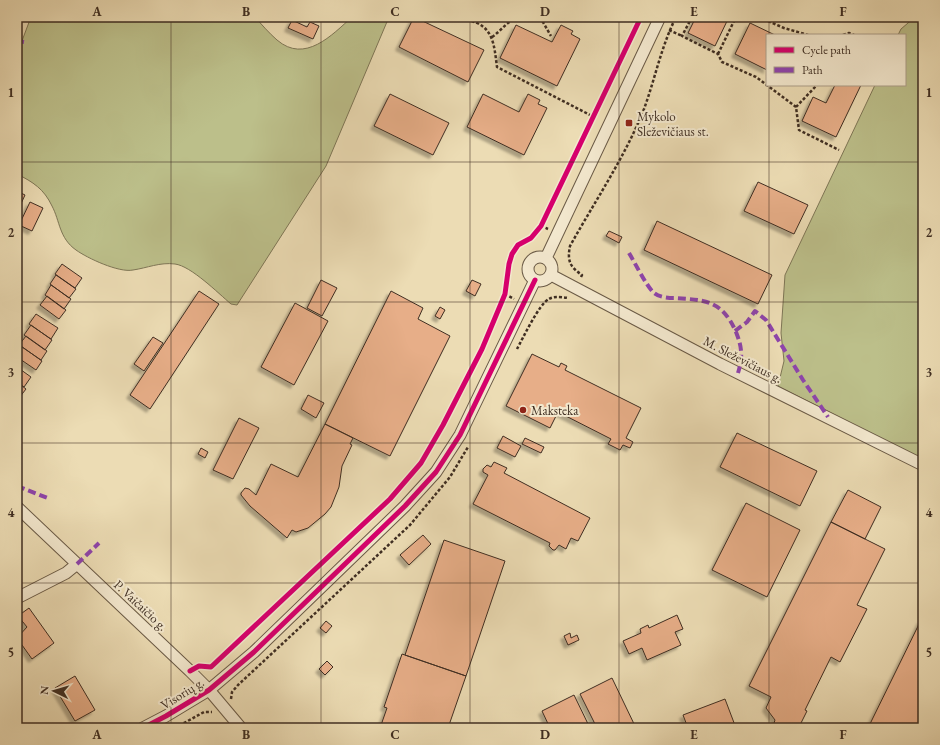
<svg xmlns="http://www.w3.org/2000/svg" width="940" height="745" font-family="'EB Garamond',serif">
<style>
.green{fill:#bcbf8a;stroke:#7e7656}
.building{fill:#e7ae88;stroke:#3f2e22;filter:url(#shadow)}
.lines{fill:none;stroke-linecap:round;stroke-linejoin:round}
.minor-casing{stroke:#6a5a46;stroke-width:13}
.path{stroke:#3f2e22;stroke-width:2.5;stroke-dasharray:3 2;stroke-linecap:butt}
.minor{stroke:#f3e8ce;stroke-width:11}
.quiet{stroke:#8e44ad;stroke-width:4;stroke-dasharray:8 4;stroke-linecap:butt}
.cycleway-casing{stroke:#f3e8ce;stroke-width:8}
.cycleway{stroke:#d6006c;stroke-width:5}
.grid{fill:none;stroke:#3f2e22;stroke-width:1;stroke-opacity:0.55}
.poi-dot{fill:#8f2418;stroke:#f3e8ce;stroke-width:1.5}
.labels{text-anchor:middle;stroke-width:4;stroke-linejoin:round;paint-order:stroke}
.poi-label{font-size:13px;fill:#3f2e22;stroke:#f3e8ce;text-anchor:start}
.street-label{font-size:13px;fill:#3f2e22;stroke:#f3e8ce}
.neatline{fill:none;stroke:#3f2e22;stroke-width:1.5}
.grid-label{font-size:13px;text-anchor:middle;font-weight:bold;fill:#3f2e22}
</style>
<defs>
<filter id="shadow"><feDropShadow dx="-3.5" dy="3.5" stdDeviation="1" flood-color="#0004"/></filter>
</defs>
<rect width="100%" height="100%" fill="#ecdcb4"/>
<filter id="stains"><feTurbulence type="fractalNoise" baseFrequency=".005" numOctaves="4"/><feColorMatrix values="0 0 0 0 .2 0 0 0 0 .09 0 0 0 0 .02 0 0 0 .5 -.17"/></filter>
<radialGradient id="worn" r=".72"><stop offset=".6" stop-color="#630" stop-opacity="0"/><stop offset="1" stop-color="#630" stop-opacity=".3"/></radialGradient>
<path class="green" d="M31 17H255C262 25 269 33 277 40 305 64 332 35 352 17H389L326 166 237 305 231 304C218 293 191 266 175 264 160 262 147 268 133 270 119 273 87 258 76 250 59 238 60 221 52 206 44 189 33 182 17 174V54Z
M915 17H923V460L778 386 784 361 781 333 785 275 875 85H905V35H898L901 29Z"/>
<path class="building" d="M414 17 484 50 468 82 399 47Z
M696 17 702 19 703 17H729L715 46 688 33Z
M292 20 307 27 310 22 319 26 313 39 288 28Z
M750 23 775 35H767V70L735 54Z
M516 25 552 42 561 25 573 31 571 34 580 39 557 86 500 58Z
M835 85H861L836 137 802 121 813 97 826 103Z
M390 94 449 123 433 155 374 126Z
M483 94 519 112 528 94 540 100 538 104 547 108 524 155 467 127Z
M758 182 808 205 794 234 744 211Z
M17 187 20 189 19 192 25 195 19 208 17 207Z
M30 202 43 208 32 231 19 225Z
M657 221 772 275 758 304 644 250Z
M609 231 622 237 619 243 606 236Z
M62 264 82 278 75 288 55 274Z
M56 275 76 289 69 298 50 284Z
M321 280 337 288 322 316 307 308Z
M472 280 481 284 475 296 466 291Z
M51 285 71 299 64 309 45 295Z
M199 291 219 304 150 409 130 395Z
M391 291 423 308 418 319 450 336 390 456 325 424Z
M47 296 66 310 59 319 40 305Z
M295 303 328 321 294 385 261 367Z
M440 307 445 310 440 319 435 316Z
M36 314 58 328 51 339 29 324Z
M31 325 52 340 45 350 24 335Z
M26 336 47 351 41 360 19 345Z
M153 337 163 343 144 371 134 364Z
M21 346 42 361 36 370 17 357V352Z
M532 354 559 367 561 363 567 366 565 370 641 408 626 438 633 442 630 448 623 445 620 450 608 444 611 439 558 412 550 428 506 406Z
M17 367 31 377 24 387 17 382Z
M17 382 26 389 19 398 17 396Z
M308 395 324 403 316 418 301 409Z
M239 418 259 428 233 479 213 470Z
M325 424 353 438 350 444 352 445 342 466 339 487 331 507 325 514 308 528 296 532 292 530 287 538 250 506 241 495V493L245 488 249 489 256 495 271 464 298 477Z
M737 433 817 471 800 506 720 467Z
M503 436 521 446 515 457 497 448Z
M525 438 544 447 541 453 522 444Z
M201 448 208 452 205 458 198 454Z
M494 462 507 468 504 473 590 518 578 541 571 538 566 549 559 545 555 550H553L549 546 550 543 473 504 488 475 483 472V469L487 465 491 467Z
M848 490 881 507 865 539 831 522Z
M746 503 800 530 767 597 712 570Z
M831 522 885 549 857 605 867 609 840 662 831 657 805 710 807 711 801 723 805 725 803 728H777L773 726 775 720 766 708 771 697 749 686Z
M423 535 431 544 409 565 400 555Z
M444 540 505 561 466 676 405 655Z
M29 608 54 643 32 659 17 638 27 627 18 616Z
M677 615 683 629 675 632 681 645 647 660 642 648 629 654 623 641 641 633 640 629 648 625 649 628Z
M921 620 923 621V728H868Z
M326 621 332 626 326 633 320 628Z
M570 633 571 638 577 635 579 640 568 645 564 636Z
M402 654 466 676 448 728H380L387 708 384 707Z
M327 661 333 667 325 675 319 669Z
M75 676 95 710 75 721 55 688Z
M612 678 636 728H597L580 694Z
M574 695 590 728H550L542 711Z
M725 699 736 728H688L683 715Z"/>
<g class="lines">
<g class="minor-casing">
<path id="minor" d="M528 269a12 12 0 1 1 24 0a12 12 0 1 1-24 0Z
M546 258 660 17
M551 275 720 364 923 465
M17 507 190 671 209 690 241 728
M17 598 66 573 77 564
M143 728 166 716 209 690 254 652 405 506 436 472 460 435 535 280"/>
</g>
<path class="path" d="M452 17C456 20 461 19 467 20 494 25 494 45 497 67L594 117
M540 17 551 36
M692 17 682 36 718 54 722 62 756 77 796 107 799 130 839 150
M759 17 784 28 808 35
M669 30 682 36
M843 35 849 33 854 35
M492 37C502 30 508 20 519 17
M718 54 736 17
M796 107 817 85
M541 226 548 229
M581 277 582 275C570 267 567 261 570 246 595 201 625 157 644 109 655 79 661 47 676 17
M505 294 514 299
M517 349C523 338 539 304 549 299 554 296 562 297 568 298
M231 699 232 692 238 685 410 525 450 477 468 447
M175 728 204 712H212"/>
<use href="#minor" class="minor"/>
<path class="quiet" d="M17 41 24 42
M629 253C635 263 646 285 653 292 658 297 667 298 674 298 705 300 722 300 736 332 742 347 743 357 738 373
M735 331 747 322 755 311 766 320 803 380 828 417
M17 486 50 499
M77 564 99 543"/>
<g class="cycleway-casing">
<path id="cycleway" d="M190 671 199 666 211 667 390 499 421 463 443 425 482 349 505 294 509 264 512 254 518 245 531 238 541 226 641 17
M143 728 166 716 209 690 254 652 405 506 436 472 460 435 535 280"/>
</g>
<use href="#cycleway" class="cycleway"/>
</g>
<path class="grid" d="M171 17V728M321 17V728M470 17V728M619 17V728M769 17V35M769 85V728M17 162H923M17 302H923M17 443H923M17 583H923"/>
<g class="poi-dot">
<rect x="625" y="119" width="8" height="8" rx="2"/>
<circle cx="523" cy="410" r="4"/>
</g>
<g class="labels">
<g class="poi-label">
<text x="637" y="121">Mykolo<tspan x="637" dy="15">Sleževičiaus st.</tspan></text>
<text x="531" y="415">Maksteka</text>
</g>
<g class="street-label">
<text transform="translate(743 359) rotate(27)" y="5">M. Sleževičiaus g.</text>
<text transform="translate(141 605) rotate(43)" y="5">P. Vaičaičio g.</text>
<text transform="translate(182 693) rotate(-32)" y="5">Visorių g.</text>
</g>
</g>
<rect width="940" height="745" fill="none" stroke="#ecdcb4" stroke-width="44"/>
<rect x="766" y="34" width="140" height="52" fill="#f3e8ce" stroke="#ab9e89"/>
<rect x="774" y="47" width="20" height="6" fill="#d6006c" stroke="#ab9e89"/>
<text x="802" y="54" font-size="12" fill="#3f2e22">Cycle path</text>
<rect x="774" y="67" width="20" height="6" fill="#8e44ad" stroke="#ab9e89"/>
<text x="802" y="74" font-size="12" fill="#3f2e22">Path</text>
<g transform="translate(54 691) rotate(275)" stroke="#f3e8ce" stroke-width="3" paint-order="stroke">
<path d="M0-3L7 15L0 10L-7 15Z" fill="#3f2e22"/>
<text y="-6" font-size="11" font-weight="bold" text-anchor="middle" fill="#3f2e22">N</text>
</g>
<rect x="22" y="22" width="896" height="701" class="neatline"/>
<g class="grid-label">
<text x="97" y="16">A</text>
<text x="246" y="16">B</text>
<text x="395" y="16">C</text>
<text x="545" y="16">D</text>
<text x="694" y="16">E</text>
<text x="843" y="16">F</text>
<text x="11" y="97">1</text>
<text x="929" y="97">1</text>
<text x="11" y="237">2</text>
<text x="929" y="237">2</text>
<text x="11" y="377">3</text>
<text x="929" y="377">3</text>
<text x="11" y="517">4</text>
<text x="929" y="517">4</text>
<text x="11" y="657">5</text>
<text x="929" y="657">5</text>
<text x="97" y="739">A</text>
<text x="246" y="739">B</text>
<text x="395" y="739">C</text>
<text x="545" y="739">D</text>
<text x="694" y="739">E</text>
<text x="843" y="739">F</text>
</g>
<rect width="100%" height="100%" filter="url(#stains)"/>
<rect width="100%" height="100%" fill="url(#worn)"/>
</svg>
